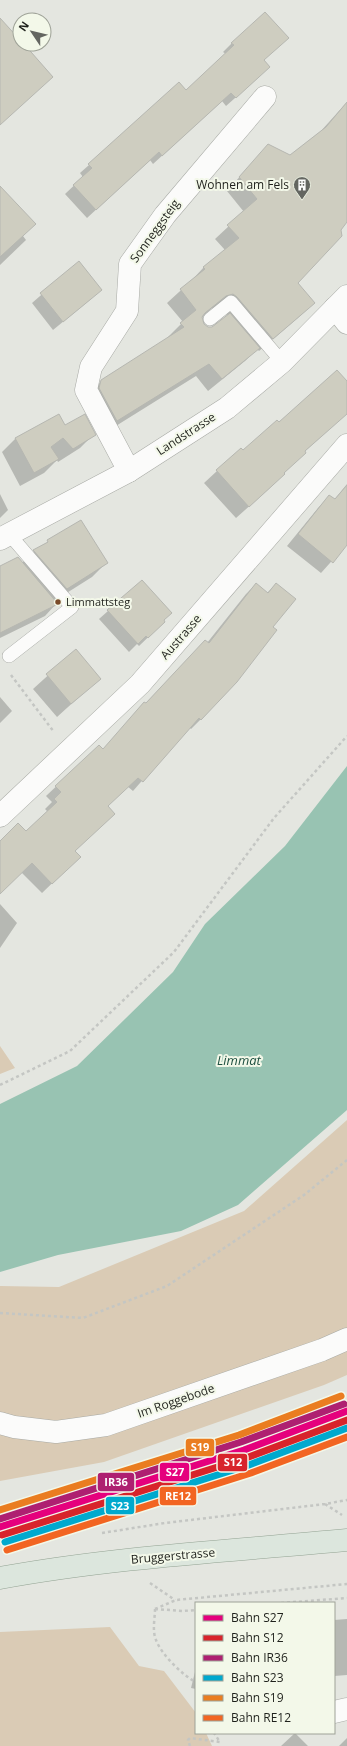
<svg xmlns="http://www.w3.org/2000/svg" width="347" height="1746" font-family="'Open Sans',sans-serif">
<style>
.green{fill:#dacbb5}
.water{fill:#98c3b2}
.shadow{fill:#0003;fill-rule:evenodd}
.building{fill:#cecdc0;stroke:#b6b7b1}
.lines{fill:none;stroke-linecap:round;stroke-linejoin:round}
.service-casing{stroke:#a8aaa5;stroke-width:14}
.minor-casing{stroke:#a8aaa5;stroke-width:23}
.secondary-casing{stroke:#a8aaa5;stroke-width:23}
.primary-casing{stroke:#93a393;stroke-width:23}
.path{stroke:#c4c6c3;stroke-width:2.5;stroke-dasharray:3 3;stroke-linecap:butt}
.service{stroke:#fbfbfa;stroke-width:13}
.minor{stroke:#fbfbfa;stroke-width:22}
.secondary{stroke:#fbfbfa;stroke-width:22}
.primary{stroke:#dce6dd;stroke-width:22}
.rail-1-casing{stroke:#f3f8e9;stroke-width:10}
.rail-2-casing{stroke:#f3f8e9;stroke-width:10}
.rail-3-casing{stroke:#f3f8e9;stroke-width:10}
.rail-4-casing{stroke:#f3f8e9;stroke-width:10}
.rail-5-casing{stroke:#f3f8e9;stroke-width:10}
.rail-6-casing{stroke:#f3f8e9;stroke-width:10}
.rail-1{stroke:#e5007d;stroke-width:7}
.rail-2{stroke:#d8242b;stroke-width:7}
.rail-3{stroke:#ae2071;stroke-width:7}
.rail-4{stroke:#00a9ce;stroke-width:7}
.rail-5{stroke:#ea7d20;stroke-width:7}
.rail-6{stroke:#f26522;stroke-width:7}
.bus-dot{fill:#7a4b2a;stroke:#f3f8e9;stroke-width:1.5}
.labels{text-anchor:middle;stroke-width:4;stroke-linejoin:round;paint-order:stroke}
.bus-label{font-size:11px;fill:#1f211c;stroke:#f3f8e9;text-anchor:start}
.poi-label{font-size:12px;fill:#1f211c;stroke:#f3f8e9;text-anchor:end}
.street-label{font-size:12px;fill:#1f211c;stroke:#f3f8e9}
.water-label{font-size:13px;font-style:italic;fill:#1e5041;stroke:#f3f8e9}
.line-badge{stroke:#f3f8e9;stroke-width:1.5}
.badge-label{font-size:11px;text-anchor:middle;font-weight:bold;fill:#fff}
</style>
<rect width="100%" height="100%" fill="#e4e6e0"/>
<path class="green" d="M0 1046 15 1068 0 1074Z
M347 1120V1375L324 1385 104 1462 0 1481V1286L59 1287 244 1211Z
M110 1627 139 1666 164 1671 196 1713V1733H206L212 1746H0V1632Z"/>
<path class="water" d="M347 766V1110L238 1205 181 1231 58 1255 0 1272V1104L77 1066 173 972 205 924 285 846Z"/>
<path class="shadow" d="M232 43 263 61 260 76 226 106 222 101 153 164 150 160 87 218 65 194 83 177 80 173 89 165 186 91 226 54 223 52Z
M347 102V221L297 283 313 303 300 316 259 351 257 349 245 361 208 391 196 376 103 434 88 394 102 381 169 338 168 337 183 322 167 303 191 281 204 267 225 250 215 239 244 212 227 191 268 145 290 156 320 132ZM221 307 228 316 211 328 206 327 201 321 203 316 212 308Z
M0 188 23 236 26 240 0 265Z
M78 263 92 298 53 330 32 303Z
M347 383V413L304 452 272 486 236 518 204 483 217 471 279 424Z
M65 426 94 434 80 448 58 462 57 460 44 473 20 486 2 452 16 438Z
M347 484V544L321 573 287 546 318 508 329 496 334 500Z
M0 494 8 510 0 518Z
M80 521 106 563 92 577 54 601 56 604 45 616 0 638V568L22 563 34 551Z
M256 584 267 593 276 584 201 719 191 729 189 727 133 791 127 786 106 806 74 851 70 866 42 893 21 872 0 892V842L26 833 48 812 45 809 52 802 46 796 99 746 103 750 145 704 207 643 246 594Z
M108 611 163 621 164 622 139 646 137 644 129 652 99 619Z
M76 650 99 679 57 717 33 689Z
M0 697 12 711 0 723Z
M0 904 17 923 0 948Z
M347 1619V1675L334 1676V1620Z
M196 1668V1689L191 1688Z
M295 1733 308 1746H281Z
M347 1738V1746H339Z"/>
<path class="building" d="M265 12 289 38 264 60 270 67 236 98 231 93 162 156 159 152 96 210 73 185 92 168 88 164 179 82 186 90 234 45 231 43Z
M0 18 20 40V44H24L53 77 0 125Z
M347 102V222L341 230 342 236 298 283 315 303 273 339 237 297 233 294 226 296 205 313 202 317 204 324 208 327H212L230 313 260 348 222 379 209 364 117 421 99 388 101 380 184 327 180 323 196 310 180 289 205 269 203 267 239 238 227 225 257 199 239 177 268 144 290 155 326 127Z
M0 186 36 224 0 257Z
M79 261 102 290 63 322 40 293Z
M337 370 347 381V414L305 451 306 453 284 473 285 474 249 507 216 470 241 448 243 450 277 420 279 422Z
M59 414 65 425 85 414 96 435 73 449 63 438 51 447 59 459 34 473 15 438Z
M347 485V545L333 563 298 534 329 495 335 499Z
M81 520 108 563 67 589 33 550 48 542 47 540Z
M18 557 58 604 0 633V566Z
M142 580 172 613 164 620 165 622 148 638 146 636 138 644 107 610Z
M256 583 268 593 276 583 296 599 273 627 277 630 237 682 201 720 199 718 143 782 138 778 108 806 115 814 75 851 81 857 52 884 32 863 0 894V841L18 823 26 831 57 802 54 799 61 792 55 786 99 745 103 749 144 702 146 703 205 640 209 643Z
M76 649 101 679 71 704 46 674Z"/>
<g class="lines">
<g class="service-casing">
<path id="service" d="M210 319 231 302 282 362
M9 656 72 607 9 534"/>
</g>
<g class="minor-casing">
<path id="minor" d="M335 308 347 323
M129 471 86 390 91 367 127 311 130 264 165 215 265 97
M0 816 140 684 347 445
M0 1423 14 1427 56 1432 106 1425 322 1350 347 1339
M334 1712 347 1709"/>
</g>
<g class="secondary-casing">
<path id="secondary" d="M0 539 129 471 227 408 282 362 347 296"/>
</g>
<g class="primary-casing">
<path id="primary" d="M0 1578C114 1557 231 1551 347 1540"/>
</g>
<path class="path" d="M11 675 54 732
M0 1085 70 1051 174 952 274 818 347 736
M0 1313 83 1318 167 1286 304 1195 347 1160
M325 1504 342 1515
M102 1533 165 1523 325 1504 347 1500
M150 1583 175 1600
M281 1603 347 1598
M155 1609 176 1600 347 1584
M155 1609C155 1618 152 1631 156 1640 161 1654 183 1676 196 1682
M155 1609 183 1611 196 1610
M190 1746 188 1740 190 1738 220 1742 214 1733"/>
<use href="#service" class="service"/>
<use href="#minor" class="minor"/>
<use href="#secondary" class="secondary"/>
<use href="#primary" class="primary"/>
<g class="rail-1-casing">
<path id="rail-1" d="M0 1527 244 1450 347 1411"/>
</g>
<g class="rail-2-casing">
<path id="rail-2" d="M2 1535 246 1458 347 1420"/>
</g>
<g class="rail-3-casing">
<path id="rail-3" d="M0 1519 241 1442 344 1404"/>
</g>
<g class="rail-4-casing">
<path id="rail-4" d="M5 1542 249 1465 347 1428"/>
</g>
<g class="rail-5-casing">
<path id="rail-5" d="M0 1510 239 1435 341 1396"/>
</g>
<g class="rail-6-casing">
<path id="rail-6" d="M7 1550 251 1473 347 1437"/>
</g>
<use href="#rail-1" class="rail-1"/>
<use href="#rail-2" class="rail-2"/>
<use href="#rail-3" class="rail-3"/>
<use href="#rail-4" class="rail-4"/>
<use href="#rail-5" class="rail-5"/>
<use href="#rail-6" class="rail-6"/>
</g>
<defs>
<g id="building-pin" transform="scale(0.9)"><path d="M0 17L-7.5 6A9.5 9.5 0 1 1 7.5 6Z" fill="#646661" stroke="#f3f8e9"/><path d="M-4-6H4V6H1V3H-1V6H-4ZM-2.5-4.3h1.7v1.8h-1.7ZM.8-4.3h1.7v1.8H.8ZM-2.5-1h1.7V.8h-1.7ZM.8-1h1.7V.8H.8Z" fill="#fff"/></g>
</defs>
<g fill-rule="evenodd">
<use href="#building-pin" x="302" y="185"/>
</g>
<circle class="bus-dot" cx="58" cy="602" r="3.5"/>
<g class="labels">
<g class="bus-label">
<text x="66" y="606">Limmattsteg</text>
</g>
<g class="poi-label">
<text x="289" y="189">Wohnen am Fels</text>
</g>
<g class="street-label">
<text transform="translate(155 231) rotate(-54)" y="4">Sonneggsteig</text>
<text transform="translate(186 434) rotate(-33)" y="4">Landstrasse</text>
<text transform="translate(181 637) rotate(-49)" y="4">Austrasse</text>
<text transform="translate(176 1401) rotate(-19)" y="4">Im Roggebode</text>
<text transform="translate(173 1556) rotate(-5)" y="4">Bruggerstrasse</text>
</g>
<g class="water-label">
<text x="239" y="1065">Limmat</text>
</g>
</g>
<g class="line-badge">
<rect x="185" y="1438" width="30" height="19" rx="4" fill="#ea7d20"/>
<rect x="217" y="1453" width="31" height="19" rx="4" fill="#d8242b"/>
<rect x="159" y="1462" width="31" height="20" rx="4" fill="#e5007d"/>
<rect x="97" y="1472" width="38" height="20" rx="4" fill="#ae2071"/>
<rect x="159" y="1486" width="38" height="20" rx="4" fill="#f26522"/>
<rect x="105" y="1496" width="30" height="19" rx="4" fill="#00a9ce"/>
</g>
<g class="badge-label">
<text x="200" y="1451">S19</text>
<text x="233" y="1466">S12</text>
<text x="175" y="1476">S27</text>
<text x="116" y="1486">IR36</text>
<text x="178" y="1500">RE12</text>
<text x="120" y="1510">S23</text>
</g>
<rect x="195" y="1602" width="140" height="132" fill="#f3f8e9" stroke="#9ea297"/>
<rect x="203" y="1615" width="20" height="6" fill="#e5007d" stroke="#9ea297"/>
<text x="231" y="1622" font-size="12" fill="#1f211c">Bahn S27</text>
<rect x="203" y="1635" width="20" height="6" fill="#d8242b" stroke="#9ea297"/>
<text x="231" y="1642" font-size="12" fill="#1f211c">Bahn S12</text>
<rect x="203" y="1655" width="20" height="6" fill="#ae2071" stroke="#9ea297"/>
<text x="231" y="1662" font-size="12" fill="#1f211c">Bahn IR36</text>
<rect x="203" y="1675" width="20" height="6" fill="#00a9ce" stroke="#9ea297"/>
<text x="231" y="1682" font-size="12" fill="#1f211c">Bahn S23</text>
<rect x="203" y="1695" width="20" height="6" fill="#ea7d20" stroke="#9ea297"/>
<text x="231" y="1702" font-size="12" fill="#1f211c">Bahn S19</text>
<rect x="203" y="1715" width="20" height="6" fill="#f26522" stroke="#9ea297"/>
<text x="231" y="1722" font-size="12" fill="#1f211c">Bahn RE12</text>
<g transform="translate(32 32) rotate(305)"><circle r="19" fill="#f3f8e9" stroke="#9ea297"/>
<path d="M0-3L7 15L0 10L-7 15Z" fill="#646661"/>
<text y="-6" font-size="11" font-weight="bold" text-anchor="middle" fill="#1f211c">N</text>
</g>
</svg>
